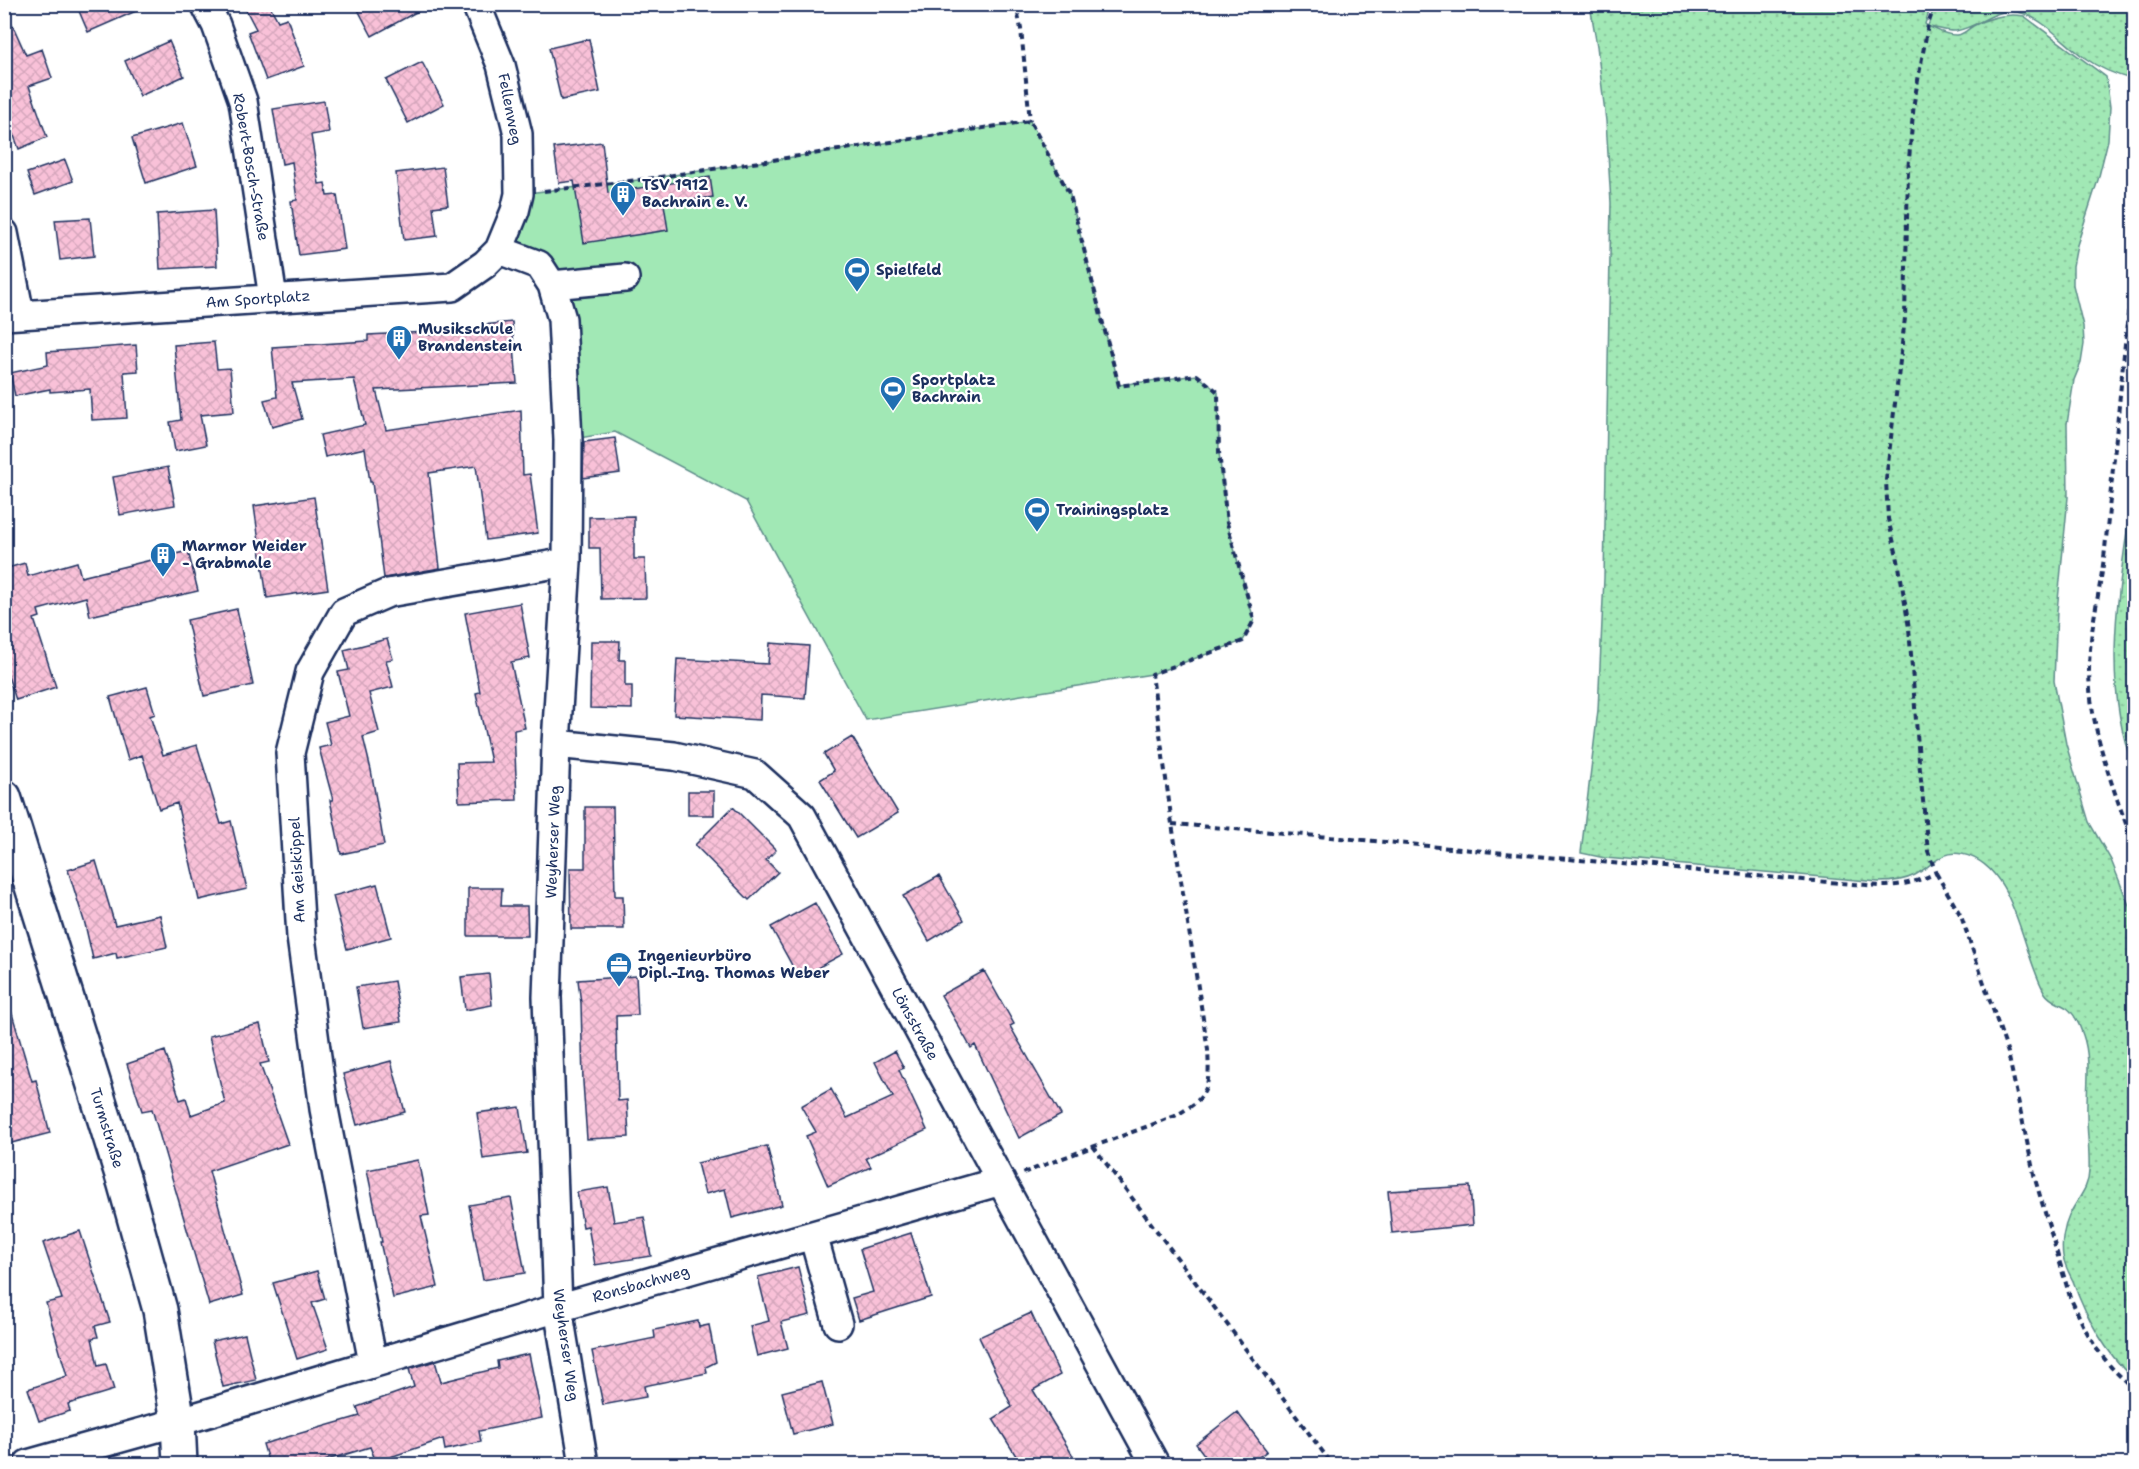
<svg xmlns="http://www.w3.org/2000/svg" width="2139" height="1469" font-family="'Shantell Sans',sans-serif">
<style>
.grass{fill:url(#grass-dots);stroke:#5e8c8a;stroke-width:1.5}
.pitch{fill:#a1e8b5;stroke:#5e8c8a;stroke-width:1.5}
.building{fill:url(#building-cross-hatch);stroke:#1b2f5e;stroke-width:1.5}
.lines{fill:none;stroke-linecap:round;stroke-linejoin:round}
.minor-casing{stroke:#1b2f5e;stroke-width:32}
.major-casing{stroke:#1b2f5e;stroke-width:38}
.path{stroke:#1b2f5e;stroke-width:4;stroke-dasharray:6 4.5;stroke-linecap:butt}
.minor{stroke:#fff;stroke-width:27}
.major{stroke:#fff;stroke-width:33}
.labels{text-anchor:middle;stroke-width:4.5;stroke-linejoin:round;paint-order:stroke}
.street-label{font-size:15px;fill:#1b2f5e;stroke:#fff}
.poi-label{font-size:15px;font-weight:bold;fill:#1b2f5e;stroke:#fff;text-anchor:start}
</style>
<defs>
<pattern id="grass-dots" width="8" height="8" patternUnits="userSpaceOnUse" patternTransform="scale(1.5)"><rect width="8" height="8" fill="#a1e8b5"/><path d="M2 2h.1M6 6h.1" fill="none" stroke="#8ac79e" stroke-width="1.8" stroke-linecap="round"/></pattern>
<pattern id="building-cross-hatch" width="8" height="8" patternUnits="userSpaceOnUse" patternTransform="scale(1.5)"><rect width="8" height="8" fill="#f9c1d8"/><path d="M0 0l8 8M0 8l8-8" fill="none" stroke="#d5a6bc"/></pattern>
</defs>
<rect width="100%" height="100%" fill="#fff"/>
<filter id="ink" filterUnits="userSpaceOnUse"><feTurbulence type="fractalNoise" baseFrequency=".0167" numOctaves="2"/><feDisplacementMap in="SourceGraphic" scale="12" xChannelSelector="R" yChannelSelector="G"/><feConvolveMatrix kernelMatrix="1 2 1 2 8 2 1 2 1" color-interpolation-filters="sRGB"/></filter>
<g filter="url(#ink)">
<path class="grass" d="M1590 5H1931L1925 24 1928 26 1935 5H2134V80C2116 75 2100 69 2085 58 2065 44 2048 23 2025 14 1998 3 1981 27 1956 31 1947 32 1938 28 1930 27 1937 30 1947 36 1957 35 1963 35 1968 29 1973 26 1990 17 2006 13 2024 16L2106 77 2110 107 2108 140 2098 180 2077 245 2073 266V285L2083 326 2084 344 2081 363 2074 380 2067 424 2068 497 2057 611 2054 681 2066 744 2089 822 2111 860 2134 918V1380C2104 1350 2088 1321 2073 1281 2069 1273 2064 1264 2063 1256 2061 1243 2064 1227 2069 1216 2076 1200 2089 1189 2089 1171 2090 1153 2087 1134 2087 1116 2086 1089 2092 1061 2083 1035 2080 1026 2075 1014 2067 1008 2059 1003 2050 1001 2045 993 2021 953 2017 865 1962 854 1942 849 1931 867 1915 875 1903 881 1891 882 1879 882L1605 858 1581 853 1598 710 1604 578 1611 203 1606 121 1597 46Z
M2134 482V769C2098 677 2122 576 2134 482Z"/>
<path class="pitch" d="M1030 121 1070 195 1119 385 1197 375 1218 392 1219 452 1227 523 1254 620 1243 641 1152 674 866 720 746 501 615 432 568 440 552 285 499 250 519 194 647 179Z"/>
<path class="building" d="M76 4H152L88 32Z
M243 4H269L278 21 287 18 304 66 266 80 248 32 256 29Z
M355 4H431L372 36Z
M4 6 26 55 42 49 52 78 29 86 47 137 19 149 4 109Z
M589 39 600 92 561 100 549 48Z
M169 41 184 76 140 96 125 61Z
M422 62 444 104 408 123 386 80Z
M324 101 329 132 311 135 319 184 325 183 327 196 337 195 345 249 299 255 291 201 297 200 292 162 282 164 273 109Z
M183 123 197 166 146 183 132 138Z
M602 142 608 193 710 177 713 197 664 204 668 230 584 243 574 181 559 183 554 148Z
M65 160 73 181 35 195 27 173Z
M443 167 448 205 433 207 437 236 404 240 396 173Z
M214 210 217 266 160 269 157 214Z
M90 218 94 256 60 260 55 220Z
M512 322 517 383 376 390 386 430 521 410 523 475 530 474 538 533 486 540 476 466 429 473 440 568 384 578 372 482H370L365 448 325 457 320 435 365 425 354 379 292 383 302 419 272 427 264 400 277 397 272 347 368 341V335L427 332V335L484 331 483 325Z
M214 342 217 369 230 368 234 412 200 415 206 445 175 451 170 422 181 420 174 345Z
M136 345 138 371 124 372 127 418 92 420 90 389 50 392V389L15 396 10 373 48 365 47 352Z
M615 438 620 473 583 478 584 442Z
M168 467 175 505 120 515 113 477Z
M314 497 328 589 267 598 254 506Z
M634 516V559H645L646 598 601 599 600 548H589V517Z
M188 551 198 591 90 616 86 597 38 610 40 617 34 619 56 687 16 700 4 664V569L25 563 28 576 77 562 81 577Z
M520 603 530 658 511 662 525 728 514 730 517 800 459 802 457 763 491 762 476 693 480 692 465 613Z
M237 609 253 685 204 696 187 620Z
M387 639 393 659 386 660 393 687 369 693 379 732 363 737 371 770 384 845 341 854 330 800H333L319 748 331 745 325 722 349 716 338 672 349 670 344 650Z
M591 641H620L619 660H625V686H632V709L590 708Z
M770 643 809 646 805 698 761 695 760 720 674 715 677 659 768 664Z
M147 687 155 714 150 716 163 755 197 745 221 824 231 821 247 889 199 900 177 803 159 809 142 755 128 760 110 697Z
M852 737 898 813 856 838 820 780 834 771 824 754Z
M688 791H714V815H688Z
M585 807H613L615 896H623L624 929H571L570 868H585Z
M733 807 776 850 766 860 778 872 749 900 695 845Z
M96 861 115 925 160 915 167 947 117 958 116 953 93 959 85 924 68 870Z
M939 876 964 920 929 941 903 896Z
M377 884 391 937 347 949 333 896Z
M468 888H502L501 906H527L528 936H468Z
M815 903 843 954 799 978 771 927Z
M984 971 1014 1024 1010 1026 1061 1115 1019 1138 975 1045 971 1048 941 995Z
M489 974 492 1005 465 1010 461 977Z
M636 976 638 1015 616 1016 618 1101 627 1100 629 1137 587 1139 583 1082 581 1003 578 980Z
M394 981 401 1022 363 1028 356 987Z
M4 1007H10L32 1081 36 1080 50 1133 4 1145Z
M260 1024 269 1062 260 1064 288 1144 209 1171 243 1295 209 1305 152 1109 142 1111 127 1064 165 1051 180 1100 186 1098 191 1115 225 1103 209 1036Z
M895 1051 904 1068 899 1070 927 1130 866 1158 871 1167 828 1186 806 1136 816 1132 801 1106 831 1089 847 1118 893 1097 875 1062Z
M391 1061 405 1112 357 1125 343 1074Z
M520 1107 527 1153 483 1159 477 1113Z
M767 1146 782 1205 732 1218 725 1189 705 1194 697 1163Z
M418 1160 429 1215 421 1216 438 1287 393 1298 380 1242H382L367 1170Z
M1470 1186 1473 1225 1392 1233 1388 1191Z
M608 1187 614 1222 644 1217 651 1256 595 1265 588 1226 583 1227 577 1192Z
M511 1198 525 1273 483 1280 469 1205Z
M80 1231 110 1322 95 1326 98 1337 92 1338 98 1366 106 1364 114 1390 68 1404 70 1411 39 1421 28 1389 67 1376 46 1303 62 1299 43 1243Z
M911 1233 931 1297 859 1320 852 1298 873 1292 860 1249Z
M798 1267 810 1315 781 1322 788 1348 757 1356 750 1326 769 1321 758 1277Z
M317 1271 325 1299 312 1303 328 1349 297 1359 273 1283Z
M1031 1313 1060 1375 1033 1390 1078 1464H1021L993 1419 1012 1407 979 1337Z
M698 1321 699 1327 709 1325 716 1362 706 1367 707 1373 644 1386 646 1397 603 1405 592 1351 655 1338 654 1330Z
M245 1334 256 1380 223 1387 212 1341Z
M529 1354 542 1418 479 1431 481 1442 445 1450 443 1439 376 1462 370 1447 314 1464H269L263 1444 360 1416 357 1407 414 1387 409 1369 435 1361 441 1382 498 1368 497 1361Z
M822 1382 833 1424 793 1434 782 1392Z
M1237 1412 1267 1451 1249 1464H1211L1196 1444Z"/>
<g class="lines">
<g class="minor-casing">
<path id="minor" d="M205 4 216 25 243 101 273 298
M4 233 20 314
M499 250 539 265 552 285 562 319 568 440 567 562 556 744 547 997 558 1308 584 1464
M552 285 625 278
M4 316 452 287 485 264 499 250 515 211 519 194 518 134 501 65 476 4
M556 744 674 756 755 774 802 816 1155 1464
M813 1235 838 1324
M373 1363 324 1109 301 937 290 753 310 672 344 612 388 593 567 562
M28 1464 178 1422 558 1308 1001 1181"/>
</g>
<g class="major-casing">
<path id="major" d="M4 797 124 1181 160 1310 178 1422 180 1464"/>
</g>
<path class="path" d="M1016 4 1021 29 1030 121
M544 191 647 179 1030 121 1070 195 1119 386 1197 375 1218 392 1219 452 1227 523 1254 620 1243 641 1152 674 1172 824 1208 1050C1210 1088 1209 1097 1175 1116L1023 1173
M2134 259C2123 356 2115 452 2105 549 2101 589 2089 630 2089 671 2090 731 2114 790 2134 846
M1172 824C1408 842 1643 868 1879 886 1901 886 1917 882 1936 873L1928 851 1919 760 1909 628 1898 560 1888 519 1886 480 1905 318 1908 171 1914 102 1928 25 1935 4
M1936 873 1961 916 2008 1053 2035 1179 2070 1297 2084 1327 2096 1348 2111 1367 2134 1390
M1093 1146 1332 1464"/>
<use href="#minor" class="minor"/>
<use href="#major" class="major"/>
</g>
</g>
<defs>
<g id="building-pin" transform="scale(1.35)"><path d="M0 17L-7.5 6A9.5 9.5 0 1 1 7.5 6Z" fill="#1f6fb2" stroke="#fff"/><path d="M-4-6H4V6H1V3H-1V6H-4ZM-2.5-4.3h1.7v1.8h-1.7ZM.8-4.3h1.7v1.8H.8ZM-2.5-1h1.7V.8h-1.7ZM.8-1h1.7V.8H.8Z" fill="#fff"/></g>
<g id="stadium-pin" transform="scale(1.35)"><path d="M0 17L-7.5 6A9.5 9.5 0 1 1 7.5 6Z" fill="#1f6fb2" stroke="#fff"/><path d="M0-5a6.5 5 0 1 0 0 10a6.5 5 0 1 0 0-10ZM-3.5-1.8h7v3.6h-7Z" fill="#fff"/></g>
<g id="office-pin" transform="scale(1.35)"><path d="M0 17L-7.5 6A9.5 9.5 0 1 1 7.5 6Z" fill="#1f6fb2" stroke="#fff"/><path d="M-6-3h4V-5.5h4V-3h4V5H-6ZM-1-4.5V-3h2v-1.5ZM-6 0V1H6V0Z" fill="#fff"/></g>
</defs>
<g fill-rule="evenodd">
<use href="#building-pin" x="623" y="194"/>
<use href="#stadium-pin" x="857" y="270"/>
<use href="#building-pin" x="399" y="338"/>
<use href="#stadium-pin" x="893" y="389"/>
<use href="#stadium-pin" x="1037" y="510"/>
<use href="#building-pin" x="163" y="555"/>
<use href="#office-pin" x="619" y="965"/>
</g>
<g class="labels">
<g class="street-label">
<text transform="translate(510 109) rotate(79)" y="5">Fellenweg</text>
<text transform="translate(251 167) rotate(80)" y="5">Robert-Bosch-Straße</text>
<text transform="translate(258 299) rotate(-4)" y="5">Am Sportplatz</text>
<text transform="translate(553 842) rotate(-88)" y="5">Weyherser Weg</text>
<text transform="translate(297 870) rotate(-93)" y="5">Am Geisküppel</text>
<text transform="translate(915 1024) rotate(61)" y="5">Lönsstraße</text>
<text transform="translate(107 1128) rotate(73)" y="5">Turmstraße</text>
<text transform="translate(641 1284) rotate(-16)" y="5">Ronsbachweg</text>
<text transform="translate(566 1345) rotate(82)" y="5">Weyherser Weg</text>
</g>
<g class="poi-label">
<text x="642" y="190">TSV 1912<tspan x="642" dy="17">Bachrain e. V.</tspan></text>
<text x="876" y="275">Spielfeld</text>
<text x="418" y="334">Musikschule<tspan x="418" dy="17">Brandenstein</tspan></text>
<text x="912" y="385">Sportplatz<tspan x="912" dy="17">Bachrain</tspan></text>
<text x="1056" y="515">Trainingsplatz</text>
<text x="182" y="551">Marmor Weider<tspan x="182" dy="17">- Grabmale</tspan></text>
<text x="638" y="961">Ingenieurbüro<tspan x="638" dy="17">Dipl.-Ing. Thomas Weber</tspan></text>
</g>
</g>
<rect width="2139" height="1469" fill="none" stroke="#fff" stroke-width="24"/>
<rect x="12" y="12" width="2115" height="1445" fill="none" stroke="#1b2f5e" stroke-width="2" filter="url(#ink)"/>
</svg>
